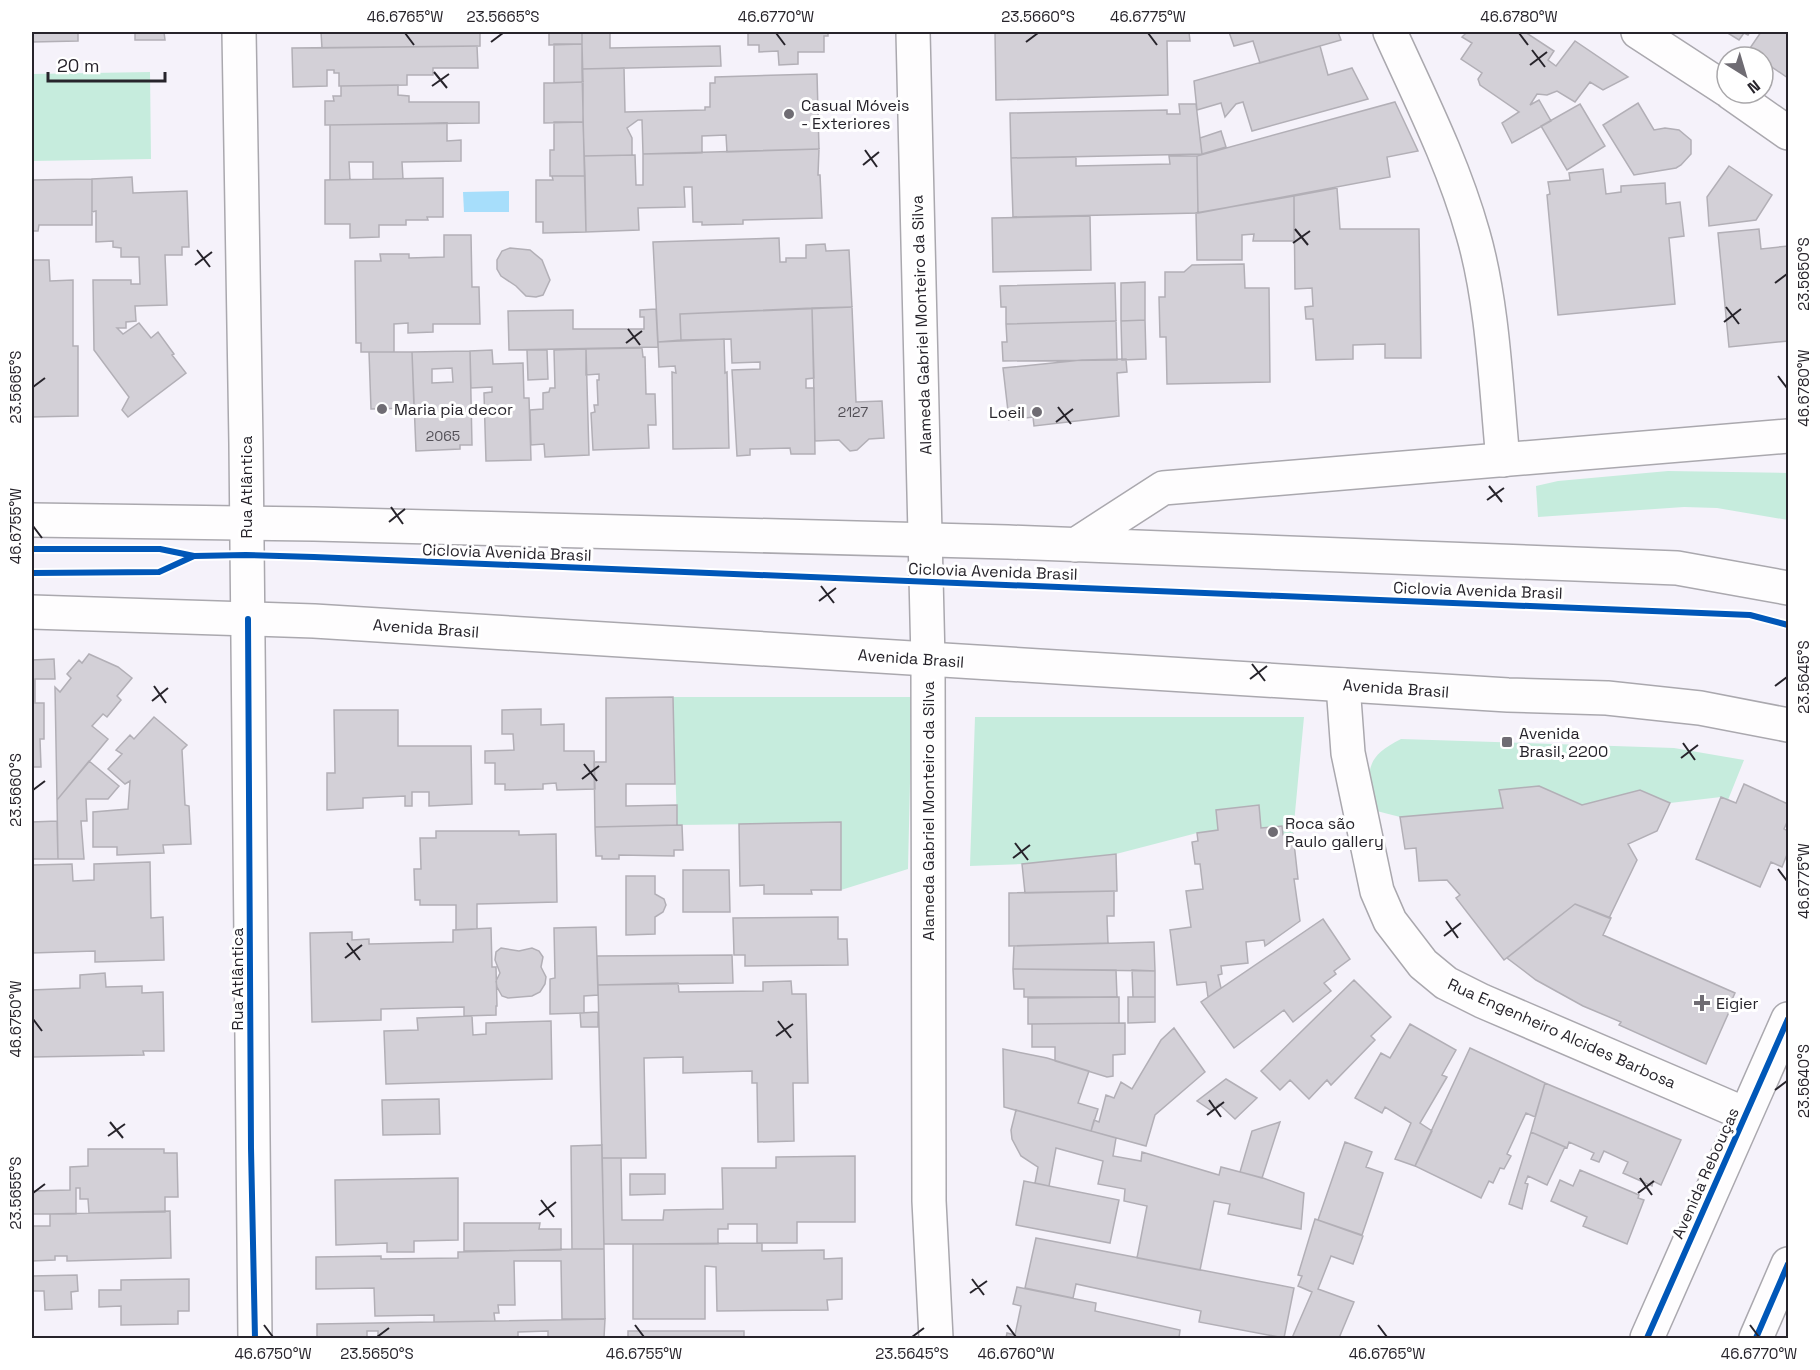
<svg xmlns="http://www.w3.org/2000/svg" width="1820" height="1370" font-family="'Space Grotesk',sans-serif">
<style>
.green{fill:#c6ecdd}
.water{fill:#a7defb}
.building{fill:#d3d0d7;stroke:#b2afb6;stroke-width:1.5;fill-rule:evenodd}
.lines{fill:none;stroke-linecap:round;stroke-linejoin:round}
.minor-casing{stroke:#aaa8ae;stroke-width:36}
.major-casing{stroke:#aaa8ae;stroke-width:36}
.minor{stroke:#fefdfe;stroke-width:33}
.major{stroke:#fefdfe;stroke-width:33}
.cycleway-casing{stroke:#fff;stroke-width:10}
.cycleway{stroke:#0057b8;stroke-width:6}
.ticks{fill:none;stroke:#27242b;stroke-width:2}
.poi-dot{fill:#6f6c73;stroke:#fff;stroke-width:2}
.labels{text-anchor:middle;stroke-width:6;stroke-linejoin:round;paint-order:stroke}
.number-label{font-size:14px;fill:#524f56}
.poi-label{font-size:16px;fill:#27242b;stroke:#fff;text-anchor:start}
.street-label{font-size:16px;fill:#27242b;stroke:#fff}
.neatline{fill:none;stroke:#27242b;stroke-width:2}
.ticks-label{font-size:15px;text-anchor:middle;fill:#27242b}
</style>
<rect width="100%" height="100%" fill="#f5f2fa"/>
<path class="green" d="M150 72 151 159 32 161V74Z
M1668 471 1788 473V520L1717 508 1684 507 1538 517 1536 486 1558 481Z
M673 697H912L908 869 841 890 769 824 677 825Z
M975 717H1304L1293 834 1283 835 1282 826 1261 828 1259 806 1218 830 1197 833 1116 854 1022 864 970 866Z
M1401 739 1674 748 1744 760 1728 800 1721 797 1670 803 1640 790 1582 805 1539 786 1500 790 1503 808 1400 817 1369 809C1370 770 1362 759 1401 739Z"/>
<path class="water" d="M509 191V212H464L463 192Z"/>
<path class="building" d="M32 32H78V41L32 42Z
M135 32H164L165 40H135Z
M321 32H480V46L322 48Z
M534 32H582V44L549 45V32Z
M582 32H610V48L720 46 721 66 582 69Z
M748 32H828V36H824V52H798V64L779 65 778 51 759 52V45H748Z
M995 32H1189L1190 41H1167L1168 95 996 100Z
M1229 32H1338L1341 40 1260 63 1253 41 1234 46Z
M1461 32H1525L1554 51 1548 60 1556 66 1575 41 1628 77 1603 90 1590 82 1575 102 1557 91 1547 95 1537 94 1530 105 1539 100 1551 121 1512 143 1502 123 1519 112 1480 85 1478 79 1482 73 1461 59 1472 43 1462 37 1465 34Z
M1726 32H1750L1748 35 1744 33 1739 40Z
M1761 32H1788V78L1763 61V57H1757L1748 51Z
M554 44H582L583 82 554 83Z
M477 46 478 68H433V75H407V85L339 86V73H334V70H327V86L293 87 292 48Z
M1320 46 1328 75 1352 68 1368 99 1252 131 1243 102 1236 104 1225 117 1221 103 1197 110 1194 81Z
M624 68 625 112 705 110V107H710V83H715V77L817 74 819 149 727 152 726 135 702 136V153L643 154 642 120H638L627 128 632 138V155L584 156 582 69Z
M583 82V122L544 123V83Z
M398 85V95L409 96V102H479V123L325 125V101H334L333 96H341V86Z
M1395 102 1418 151 1387 157 1390 177 1198 213 1197 156Z
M1638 103 1654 130 1665 128 1679 130 1691 140V154L1681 165 1676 168 1634 175 1603 125Z
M1179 104H1196L1202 154 1011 158 1010 113 1167 110V114H1180Z
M1580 104 1605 146 1567 170 1541 126Z
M554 122H583L585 176H550V150H554Z
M447 123V141L461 140V161L402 162 403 179H373V162H349L350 180H330V125Z
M1221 131 1226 147 1202 154 1200 138Z
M819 149 818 175H820L822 218 743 220V224L702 225V222H693L692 187H684L685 207 638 208 639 230 586 232 584 156 635 155 636 185H643V154Z
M1169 156H1197L1198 213 1013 217 1011 158 1076 157V166L1170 164Z
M1729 166 1772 195 1756 220 1709 226 1707 197Z
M1603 169 1606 194 1621 192V186L1665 183 1666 204 1680 202 1684 236 1669 238 1675 304 1558 315 1547 195 1550 194 1548 182 1570 180 1569 173Z
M552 176H585L586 232 543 233V222H536V180H553Z
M132 177 133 193 187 191 189 247H182V255H165L167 305 135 306 136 321 126 322V328H117L123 334 139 323 151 338 158 332 174 354 172 355 186 373 128 417 122 410 129 397 94 350 93 280H131V284H140L139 257H121V248L113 247V241L96 242V211L92 212V179Z
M443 178V217H427L428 220H406V225H379V237L350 238V224H325V180Z
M92 179V225H39L38 231H32V180Z
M1337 188 1340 229H1419L1421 358H1385V344L1353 345V359L1316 360 1313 319H1306L1305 307 1313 306 1312 288 1295 289 1294 196Z
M1294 196V241H1253L1254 234 1242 235V260H1197L1196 213Z
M1090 216 1091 270 993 272 992 218Z
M1759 229 1761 249 1788 246V341L1729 347 1718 233Z
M444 235H471L472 287H479L480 324H433V332L408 333V323L394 324V352H361V343H356L355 261H381L380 254H409V258L444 257Z
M779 238 780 262H786V258H806V245L825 244 826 251 849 250 852 307 680 314 681 340 658 342 653 242Z
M510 248 530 250 542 260 550 280 543 295 536 297 526 296 516 286 501 276 497 269V260L502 251Z
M32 260H49L50 281 73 280V346H78V416L32 417Z
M1244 264 1245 288H1269L1270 382 1167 384 1166 337H1160L1159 297H1165V272H1184L1192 265Z
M1145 282V320L1121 321V283Z
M1115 283 1116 321 1006 324V307H1001L1000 286Z
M852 307 856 402 882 401 884 438 869 439 857 450 850 451 839 440 815 441 812 308Z
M812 308 814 378 806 379V388H814L815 454H791L790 448 750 449V455L737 456 732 370 760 369V362L732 363 731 339 681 340 680 314Z
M656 309 658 347 509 350 508 311 573 310V329H644V317H640V310Z
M1145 320 1146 359 1122 360 1121 321Z
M1116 321 1117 360 1003 361 1002 342H1007L1006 324Z
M724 339 725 373 727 372 729 448 673 449 672 372 676 373 675 366 659 367 658 342Z
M642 348 643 357H645L646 394H655L656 425H648L649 448 593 450 591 413 595 412 594 405H598L597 380H599V374L586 375V349Z
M586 349 589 455 545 457 544 444 531 445 530 410 543 409V393L549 392 550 388H555L554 350Z
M492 350 493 364 523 363 524 398H529L531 460 486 461 484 393 492 392V387L471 388 470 351Z
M527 350H547L548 379 528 380Z
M470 351 472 445H460V449L416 451 412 352ZM452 368 453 382 432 383V369Z
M369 352H412L414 408 371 409Z
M1126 359 1127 372 1117 373 1119 416 1034 426 1033 417 1009 420 1003 368 1082 360Z
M89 654 118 667 132 678 117 696 121 700 107 717 103 714 92 726 108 739 57 800 55 687 60 692 71 678 67 674 79 660 82 663Z
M54 659 55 679H35V703H44V739H40L41 767H32V660Z
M673 697 675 784H626V806L677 805V825L595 827 594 762H606V698Z
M541 709V725L564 724V751H594L595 789 557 790 556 783 543 784V789L505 790V784H495V763H485V751L514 750 513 734H502V710Z
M334 710H398V746H471L472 804 429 806V792H412V806H405V796L363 798V808L327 810V773H335Z
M154 717 187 745 182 750 185 805 189 806 191 844 163 845 164 853 117 855V847H93V812L128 809 130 781 125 784 108 769 122 754 116 750 130 735 134 739Z
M89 761 119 786 108 799H86L87 821H81L84 859H58L57 800Z
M1744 784 1788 804V820L1784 829 1788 831V852L1782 867 1771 862 1760 887 1696 859 1721 797 1736 803Z
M1539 786 1582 805 1640 790 1670 803 1657 831 1628 844 1637 860 1609 918 1575 904 1504 960 1456 898 1460 895 1447 880 1419 881 1416 848 1405 849 1400 817 1503 808 1499 790Z
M1259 805 1261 828 1282 826 1283 835 1293 834 1298 879H1294L1300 921 1265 946 1264 940 1246 942 1248 963 1221 966 1222 974 1218 975 1221 988 1208 997 1206 982 1177 985 1170 930 1191 927 1186 891 1203 889 1200 864H1195L1192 842 1198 841 1197 833 1218 830 1216 810Z
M57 821 58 859H32V822Z
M841 822V890H811L812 894H764V885L740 886 739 824Z
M682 825 683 850H674V856L619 855V859H602V856H596L595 827Z
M436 831H519V835L556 834 557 902 477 904V929L456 930V905H420V900H415L414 869H421L420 838H436Z
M1116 854 1117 891 1025 893 1022 864Z
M150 862 151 918 163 917 164 960 95 962V951L32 953V865L72 864 73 881 94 880V864Z
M683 870H729L730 912H683Z
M626 876H655V894L664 899 666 905 663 912 655 917V934L626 935Z
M1114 891V916H1107L1108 943 1009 946V893Z
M1575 904 1611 918 1603 935 1735 993 1731 1002 1733 1003 1706 1064 1619 1025 1621 1022 1583 1006 1536 980 1507 958Z
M838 917V939H847L848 965 745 966V955H734L733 918Z
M1323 919 1350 959 1334 971 1336 974 1324 983 1331 991 1293 1022 1284 1010 1234 1048 1201 1002Z
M596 927 598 995 584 996V1013L550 1014V979L555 978 554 928Z
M491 928 492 967H496L497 1006H496V1015L464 1016V1007L381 1009V1020L312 1022 310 933 352 932V940L369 939V944L453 942V930Z
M1154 942 1155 971 1013 969 1014 946Z
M501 948 519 951 532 948 539 951 543 957 541 967 546 977 545 984 540 992 532 996 508 998 502 996 497 987 496 981 500 973 495 960 496 952Z
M732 955 733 983 598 985 597 956Z
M1013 969 1116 970 1117 997H1024V989H1014Z
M1132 970 1155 971V997H1133Z
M105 973 106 987 142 986V993L163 992 164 1051H143L144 1055 32 1057V990L80 988V975Z
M1354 980 1391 1017 1371 1036 1375 1040 1331 1085 1327 1080 1309 1099 1290 1080 1280 1090 1261 1071Z
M791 981 792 994H806L808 1083H793L794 1141 758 1142 757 1083H752V1071L683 1073V1057L644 1058 646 1158H602L598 985 678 983 679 992 763 991V982Z
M1119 997V1023L1028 1024V998Z
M1128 997H1155V1022L1128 1023Z
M598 1012V1027H581L580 1013Z
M472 1016 473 1035 486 1034V1023L551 1021 552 1079 386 1084 384 1031 418 1030 417 1018Z
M1125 1023V1054L1113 1055V1076L1107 1077 1055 1061V1047H1032V1024Z
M1410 1024 1456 1050 1442 1075 1447 1077 1420 1123 1432 1131 1415 1166 1395 1159 1411 1123 1385 1107 1382 1113 1355 1098 1381 1053 1390 1058Z
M1174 1028 1205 1072 1155 1115 1146 1146 1091 1131 1094 1120 1099 1122 1106 1095 1114 1098 1121 1082 1132 1089 1161 1040Z
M1470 1048 1545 1083 1535 1117 1526 1113 1507 1154 1511 1156 1504 1169 1500 1168 1493 1183 1489 1181 1481 1198 1415 1166Z
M1003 1049 1047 1058 1089 1071 1078 1103 1098 1109 1091 1131 1004 1107Z
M1226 1079 1257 1098 1235 1119 1219 1104 1212 1111 1197 1101Z
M1545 1083 1681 1140 1661 1185 1653 1181 1652 1186 1623 1173 1628 1162 1604 1151 1599 1162 1591 1159 1594 1153 1569 1142 1567 1148 1531 1132Z
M439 1099 440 1134 383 1135 382 1100Z
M1016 1110 1116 1138 1113 1156 1141 1161 1142 1152 1219 1175 1221 1167 1263 1178 1304 1193 1301 1229 1228 1214 1230 1204 1214 1201 1200 1270 1137 1258 1147 1206 1124 1201 1125 1189 1098 1184 1103 1161 1056 1148 1049 1186 1035 1183 1038 1167 1021 1156 1012 1139 1011 1130Z
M1280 1122 1262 1178 1240 1172 1252 1131Z
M1531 1132 1565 1147 1547 1185 1528 1176 1525 1183 1528 1184 1522 1209 1509 1204Z
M1345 1142 1372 1152 1366 1167 1383 1173 1362 1235 1318 1220Z
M602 1145 604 1249H572L571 1146Z
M88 1149H164V1153H177L178 1197H165V1212L89 1213 88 1199H80V1188H76V1214H32V1191L70 1190V1167L88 1166Z
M855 1156V1222H797V1243H757V1224H728V1229H718V1244H604L602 1158H621L622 1220H663L664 1210 723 1209 722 1168H776V1157Z
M1580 1170 1639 1195 1638 1198 1644 1200 1627 1244 1583 1226 1587 1217 1551 1201 1560 1180 1573 1186Z
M630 1174H665V1194L630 1195Z
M458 1178V1240L414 1241V1252H387V1243L336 1245 335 1180Z
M1024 1181 1119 1200 1110 1243 1016 1225Z
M170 1211 171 1258 67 1261V1256H55V1260L32 1261V1226H50V1214Z
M1315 1219 1363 1236 1353 1264 1331 1256 1318 1289 1354 1302 1339 1338H1292L1312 1292 1298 1286 1302 1276 1298 1275Z
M464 1223H540L539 1229H561V1250L464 1251Z
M1036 1238 1294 1288 1284 1338 1199 1322 1201 1311 1076 1284 1073 1298 1025 1288Z
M762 1243V1251L824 1250V1259L842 1258V1299L827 1300 828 1310 717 1311 716 1267 705 1266V1319H633V1244Z
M572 1249H604L605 1319H562L561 1261H514L515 1305H498L499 1313H494L495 1321 434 1322V1315L375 1316 374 1288 316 1289V1257L381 1256V1259L458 1258V1252Z
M77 1275 78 1291 71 1292 72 1309 45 1310 44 1291H32V1276Z
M189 1279V1311H178V1324L121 1325V1306L99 1307V1290H121V1280Z
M1017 1287 1096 1303 1095 1311 1180 1330 1179 1338H1006L1007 1333 1015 1335 1021 1306 1013 1304Z
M605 1319 604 1338H548V1331L518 1332V1338H378V1331H367V1338H317V1324Z
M628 1331H744V1338H628Z"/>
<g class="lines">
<g class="minor-casing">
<path id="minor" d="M239 32 246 444 255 1338
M913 32 928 660 929 1201 936 1338
M1390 32C1420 98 1453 163 1473 234 1493 303 1496 388 1503 460
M1638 32 1727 90
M1731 93 1788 133
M1343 685 1348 753 1377 891 1390 921 1423 964 1446 983 1482 1001 1745 1114"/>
</g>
<g class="major-casing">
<path id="major" d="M32 520 314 524 1008 542 1677 568 1788 588
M1075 545 1163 488 1788 436
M32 612 314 621 1508 695 1607 698 1700 708 1788 725
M1647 1338 1788 1019
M1756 1338 1788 1264"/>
</g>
<use href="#minor" class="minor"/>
<use href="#major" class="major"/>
<g class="cycleway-casing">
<path id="cycleway" d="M32 549H160L194 556 246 555 314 557 1750 615 1788 625
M32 573 159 572 194 556
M248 619 251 1148 255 1338
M1647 1338 1788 1019
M1756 1338 1788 1264"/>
</g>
<use href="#cycleway" class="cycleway"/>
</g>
<path class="ticks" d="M405 33 414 45M776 33 785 45M1148 33 1157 45M1519 33 1528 45M491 42 503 33M1026 42 1038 33M1532 50 1545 67M1530 65 1547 52M434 72 447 88M432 86 449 74M865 150 877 167M863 165 879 152M1295 229 1308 245M1293 243 1310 231M197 250 210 267M195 265 212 252M1775 283 1787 274M1726 307 1739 324M1724 322 1741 309M628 329 640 345M626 343 642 331M1778 376 1787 388M33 387 45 378M1058 407 1071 424M1056 422 1073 409M1489 486 1502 502M1487 500 1504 488M391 507 403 524M389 522 405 509M33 526 42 538M821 586 834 603M819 601 836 588M1252 664 1265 681M1250 679 1267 666M154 686 166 703M1775 686 1787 677M152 701 168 688M1683 743 1695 760M1681 758 1698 745M584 764 597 781M582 779 599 766M33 790 45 781M1015 843 1028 860M1013 858 1030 845M1778 869 1787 881M1446 921 1458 938M1444 936 1461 923M347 943 360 960M345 958 362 945M33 1019 42 1031M778 1021 791 1038M776 1036 793 1024M1775 1090 1787 1081M1209 1100 1221 1117M1207 1115 1224 1102M110 1122 123 1138M108 1136 125 1124M1640 1178 1652 1195M33 1193 45 1184M1638 1193 1654 1181M541 1200 554 1217M539 1215 556 1202M972 1279 984 1295M970 1293 987 1281M264 1325 273 1337M635 1325 644 1337M1007 1325 1016 1337M1378 1325 1387 1337M1750 1325 1759 1337M377 1337 389 1328M912 1337 924 1328"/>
<g class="poi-dot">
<circle cx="789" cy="114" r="6"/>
<circle cx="382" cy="409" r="6"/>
<circle cx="1037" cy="412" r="6"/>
<rect x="1501" y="736" width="12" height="12" rx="3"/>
<circle cx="1273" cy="832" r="6"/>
<path d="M1699 994h6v6h6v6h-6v6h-6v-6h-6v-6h6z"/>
</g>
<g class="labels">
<g class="number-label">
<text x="853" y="417">2127</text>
<text x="443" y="441">2065</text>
</g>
<g class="poi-label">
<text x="801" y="111">Casual Móveis<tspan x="801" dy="18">- Exteriores</tspan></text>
<text x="394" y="415">Maria pia decor</text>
<text x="1025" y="418" text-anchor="end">Loeil</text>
<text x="1519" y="739">Avenida<tspan x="1519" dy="18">Brasil, 2200</tspan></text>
<text x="1285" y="829">Roca são<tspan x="1285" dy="18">Paulo gallery</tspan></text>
<text x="1716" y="1009">Eigier</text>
</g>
<g class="street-label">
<text transform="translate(921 325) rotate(-92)" y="6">Alameda Gabriel Monteiro da Silva</text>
<text transform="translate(246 487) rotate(-90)" y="6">Rua Atlântica</text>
<text transform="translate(507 552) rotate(2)" y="6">Ciclovia Avenida Brasil</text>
<text transform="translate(993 571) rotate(2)" y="6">Ciclovia Avenida Brasil</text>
<text transform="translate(1478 590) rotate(2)" y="6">Ciclovia Avenida Brasil</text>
<text transform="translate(426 628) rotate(4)" y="6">Avenida Brasil</text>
<text transform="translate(911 658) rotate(4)" y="6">Avenida Brasil</text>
<text transform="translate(1396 688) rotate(4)" y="6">Avenida Brasil</text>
<text transform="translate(928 811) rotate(-90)" y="6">Alameda Gabriel Monteiro da Silva</text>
<text transform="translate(237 979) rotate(-90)" y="6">Rua Atlântica</text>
<text transform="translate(1562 1033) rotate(24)" y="6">Rua Engenheiro Alcides Barbosa</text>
<text transform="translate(1705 1173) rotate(-66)" y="6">Avenida Rebouças</text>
</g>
</g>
<rect width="1820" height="1370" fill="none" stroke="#ffffff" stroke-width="66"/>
<g transform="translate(1745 75) rotate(143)"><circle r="28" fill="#ffffff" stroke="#a9a7aa" stroke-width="1.5"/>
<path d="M0-4.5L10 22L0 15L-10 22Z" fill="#6f6c73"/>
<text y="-9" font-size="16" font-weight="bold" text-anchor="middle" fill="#27242b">N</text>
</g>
<path d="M48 72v9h117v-9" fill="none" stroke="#27242b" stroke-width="3"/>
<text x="57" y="72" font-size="18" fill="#27242b" stroke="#ffffff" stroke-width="4.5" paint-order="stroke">20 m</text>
<rect x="33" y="33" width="1754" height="1304" class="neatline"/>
<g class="ticks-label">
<text x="405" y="22">46.6765°W</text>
<text x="503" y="22">23.5665°S</text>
<text x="776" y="22">46.6770°W</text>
<text x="1038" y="22">23.5660°S</text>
<text x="1148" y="22">46.6775°W</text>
<text x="1519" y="22">46.6780°W</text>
<text transform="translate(1804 274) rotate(-90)" y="5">23.5650°S</text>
<text transform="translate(16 387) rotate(-90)" y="5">23.5665°S</text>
<text transform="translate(1804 388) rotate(-90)" y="5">46.6780°W</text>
<text transform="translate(16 526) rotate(-90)" y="5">46.6755°W</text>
<text transform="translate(1804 677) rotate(-90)" y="5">23.5645°S</text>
<text transform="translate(16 790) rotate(-90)" y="5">23.5660°S</text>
<text transform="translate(1804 881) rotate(-90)" y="5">46.6775°W</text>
<text transform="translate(16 1019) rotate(-90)" y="5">46.6750°W</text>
<text transform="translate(1804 1081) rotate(-90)" y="5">23.5640°S</text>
<text transform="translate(16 1193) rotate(-90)" y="5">23.5655°S</text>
<text x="273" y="1359">46.6750°W</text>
<text x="377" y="1359">23.5650°S</text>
<text x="644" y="1359">46.6755°W</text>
<text x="912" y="1359">23.5645°S</text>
<text x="1016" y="1359">46.6760°W</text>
<text x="1387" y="1359">46.6765°W</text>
<text x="1759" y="1359">46.6770°W</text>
</g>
</svg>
